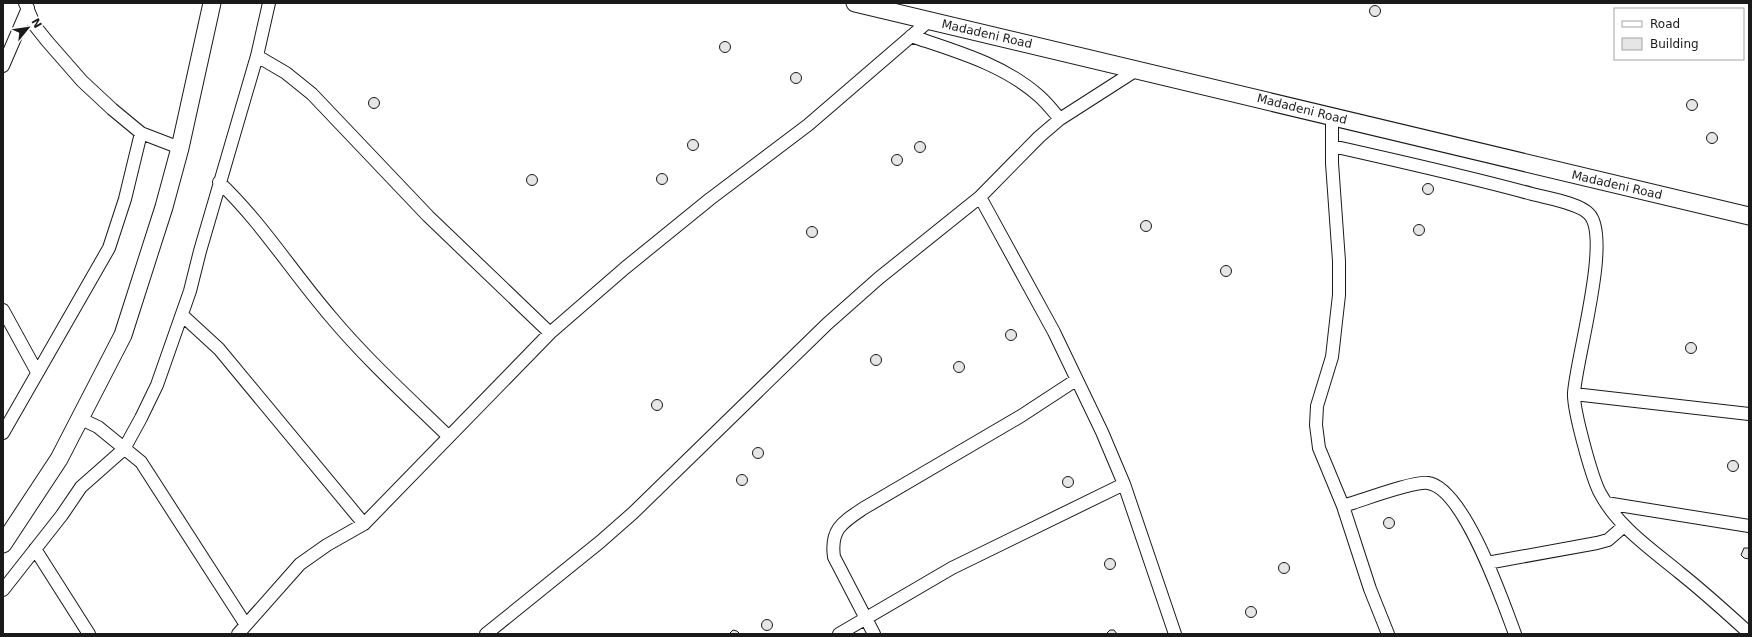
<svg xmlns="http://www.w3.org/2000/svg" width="1752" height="637" font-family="'DejaVu Sans',sans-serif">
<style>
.building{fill:#e6e6e6;stroke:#1a1a1a}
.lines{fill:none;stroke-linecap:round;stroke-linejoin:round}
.street-casing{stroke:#1a1a1a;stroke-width:14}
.secondary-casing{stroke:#1a1a1a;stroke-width:19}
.street{stroke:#fff;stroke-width:12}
.secondary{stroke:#fff;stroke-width:17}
.labels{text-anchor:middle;stroke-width:3;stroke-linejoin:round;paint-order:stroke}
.street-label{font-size:12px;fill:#1a1a1a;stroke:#fff}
</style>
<rect width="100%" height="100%" fill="#fff"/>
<path class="building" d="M1369.5 11a5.5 5.5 0 1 1 11 0a5.5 5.5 0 1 1-11 0Z
M719.5 47a5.5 5.5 0 1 1 11 0a5.5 5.5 0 1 1-11 0Z
M790.5 78a5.5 5.5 0 1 1 11 0a5.5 5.5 0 1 1-11 0Z
M368.5 103a5.5 5.5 0 1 1 11 0a5.5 5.5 0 1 1-11 0Z
M1686.5 105a5.5 5.5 0 1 1 11 0a5.5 5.5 0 1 1-11 0Z
M1706.5 138a5.5 5.5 0 1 1 11 0a5.5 5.5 0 1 1-11 0Z
M687.5 145a5.5 5.5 0 1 1 11 0a5.5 5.5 0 1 1-11 0Z
M914.5 147a5.5 5.5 0 1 1 11 0a5.5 5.5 0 1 1-11 0Z
M891.5 160a5.5 5.5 0 1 1 11 0a5.5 5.5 0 1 1-11 0Z
M656.5 179a5.5 5.5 0 1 1 11 0a5.5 5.5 0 1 1-11 0Z
M526.5 180a5.5 5.5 0 1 1 11 0a5.5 5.5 0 1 1-11 0Z
M1422.5 189a5.5 5.5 0 1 1 11 0a5.5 5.5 0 1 1-11 0Z
M1140.5 226a5.5 5.5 0 1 1 11 0a5.5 5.5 0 1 1-11 0Z
M1413.5 230a5.5 5.5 0 1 1 11 0a5.5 5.5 0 1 1-11 0Z
M806.5 232a5.5 5.5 0 1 1 11 0a5.5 5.5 0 1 1-11 0Z
M1220.5 271a5.5 5.5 0 1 1 11 0a5.5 5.5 0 1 1-11 0Z
M1005.5 335a5.5 5.5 0 1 1 11 0a5.5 5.5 0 1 1-11 0Z
M1685.5 348a5.5 5.5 0 1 1 11 0a5.5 5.5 0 1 1-11 0Z
M870.5 360a5.5 5.5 0 1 1 11 0a5.5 5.5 0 1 1-11 0Z
M953.5 367a5.5 5.5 0 1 1 11 0a5.5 5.5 0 1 1-11 0Z
M651.5 405a5.5 5.5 0 1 1 11 0a5.5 5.5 0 1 1-11 0Z
M752.5 453a5.5 5.5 0 1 1 11 0a5.5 5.5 0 1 1-11 0Z
M1727.5 466a5.5 5.5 0 1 1 11 0a5.5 5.5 0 1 1-11 0Z
M736.5 480a5.5 5.5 0 1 1 11 0a5.5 5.5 0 1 1-11 0Z
M1062.5 482a5.5 5.5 0 1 1 11 0a5.5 5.5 0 1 1-11 0Z
M1383.5 523a5.5 5.5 0 1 1 11 0a5.5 5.5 0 1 1-11 0Z
M1744 548H1749V559L1744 558 1741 555Z
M1104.5 564a5.5 5.5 0 1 1 11 0a5.5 5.5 0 1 1-11 0Z
M1278.5 568a5.5 5.5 0 1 1 11 0a5.5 5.5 0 1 1-11 0Z
M1245.5 612a5.5 5.5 0 1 1 11 0a5.5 5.5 0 1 1-11 0Z
M761.5 625a5.5 5.5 0 1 1 11 0a5.5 5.5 0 1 1-11 0Z
M733 630 737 631 740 634H729Z
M1110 630H1114L1117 634H1106Z"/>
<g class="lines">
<g class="street-casing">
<path id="street" d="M25 3 35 26 47 41 82 81 112 109 141 133 180 148
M911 36C955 51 1003 64 1039 96 1047 103 1053 111 1060 119
M257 56 286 73 312 94 428 216 550 333
M3 66 28 8
M1332 117V163L1339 261V295L1332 357 1317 406 1316 425 1319 448 1343 506 1370 589 1388 634
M1332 146C1399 161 1466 176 1532 194 1547 198 1579 203 1589 214 1612 237 1576 359 1574 393 1573 410 1592 478 1600 493 1618 527 1651 549 1680 573 1704 592 1727 613 1749 633
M219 182C263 224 292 272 331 317 367 360 408 397 448 436
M980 197 1054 332 1102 432 1124 484 1175 634
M3 310 37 372
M182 315 219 349 364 524
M1574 394 1749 414
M81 419 98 427 141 462 246 625
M3 433 109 248 125 199 141 133
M1606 503 1749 526
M1343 506C1361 501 1412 481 1428 483 1464 488 1503 602 1515 634
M35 549 89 634
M1487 563 1597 543 1608 540 1624 526
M3 590 62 515 81 487 124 449 141 418 157 385 190 291 200 251 257 56 269 3
M238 634 300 564 327 545 364 524 550 333 625 268 710 199 808 125 930 20
M486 634 600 542 633 513 827 324 879 278 980 197 1039 137 1060 119 1138 69
M839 634 952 568 1124 484
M874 634 834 557C830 529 843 522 864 508L1021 416 1076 380"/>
</g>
<g class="secondary-casing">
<path id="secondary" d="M855 3 1749 216
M3 544 59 459 123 335 164 207 180 148 212 3"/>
</g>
<use href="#street" class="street"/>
<use href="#secondary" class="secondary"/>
</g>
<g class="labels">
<g class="street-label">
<text transform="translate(987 34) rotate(13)" y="4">Madadeni Road</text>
<text transform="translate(1302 109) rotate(14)" y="4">Madadeni Road</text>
<text transform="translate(1617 185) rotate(13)" y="4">Madadeni Road</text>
</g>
</g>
<rect width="1752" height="637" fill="none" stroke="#1a1a1a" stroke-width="8"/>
<rect x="1614" y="8" width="130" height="52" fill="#ffffff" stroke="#a3a3a3"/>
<rect x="1622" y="21" width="20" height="6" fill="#ffffff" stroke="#a3a3a3"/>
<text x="1650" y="28" font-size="12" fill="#1a1a1a">Road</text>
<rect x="1622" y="38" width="20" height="12" fill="#e6e6e6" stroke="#a3a3a3"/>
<text x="1650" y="48" font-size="12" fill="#1a1a1a">Building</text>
<g transform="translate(28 28) rotate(61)" stroke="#ffffff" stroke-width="3" paint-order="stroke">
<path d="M0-3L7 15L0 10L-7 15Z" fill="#1a1a1a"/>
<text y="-6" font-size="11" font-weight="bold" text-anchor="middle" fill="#1a1a1a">N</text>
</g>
</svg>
